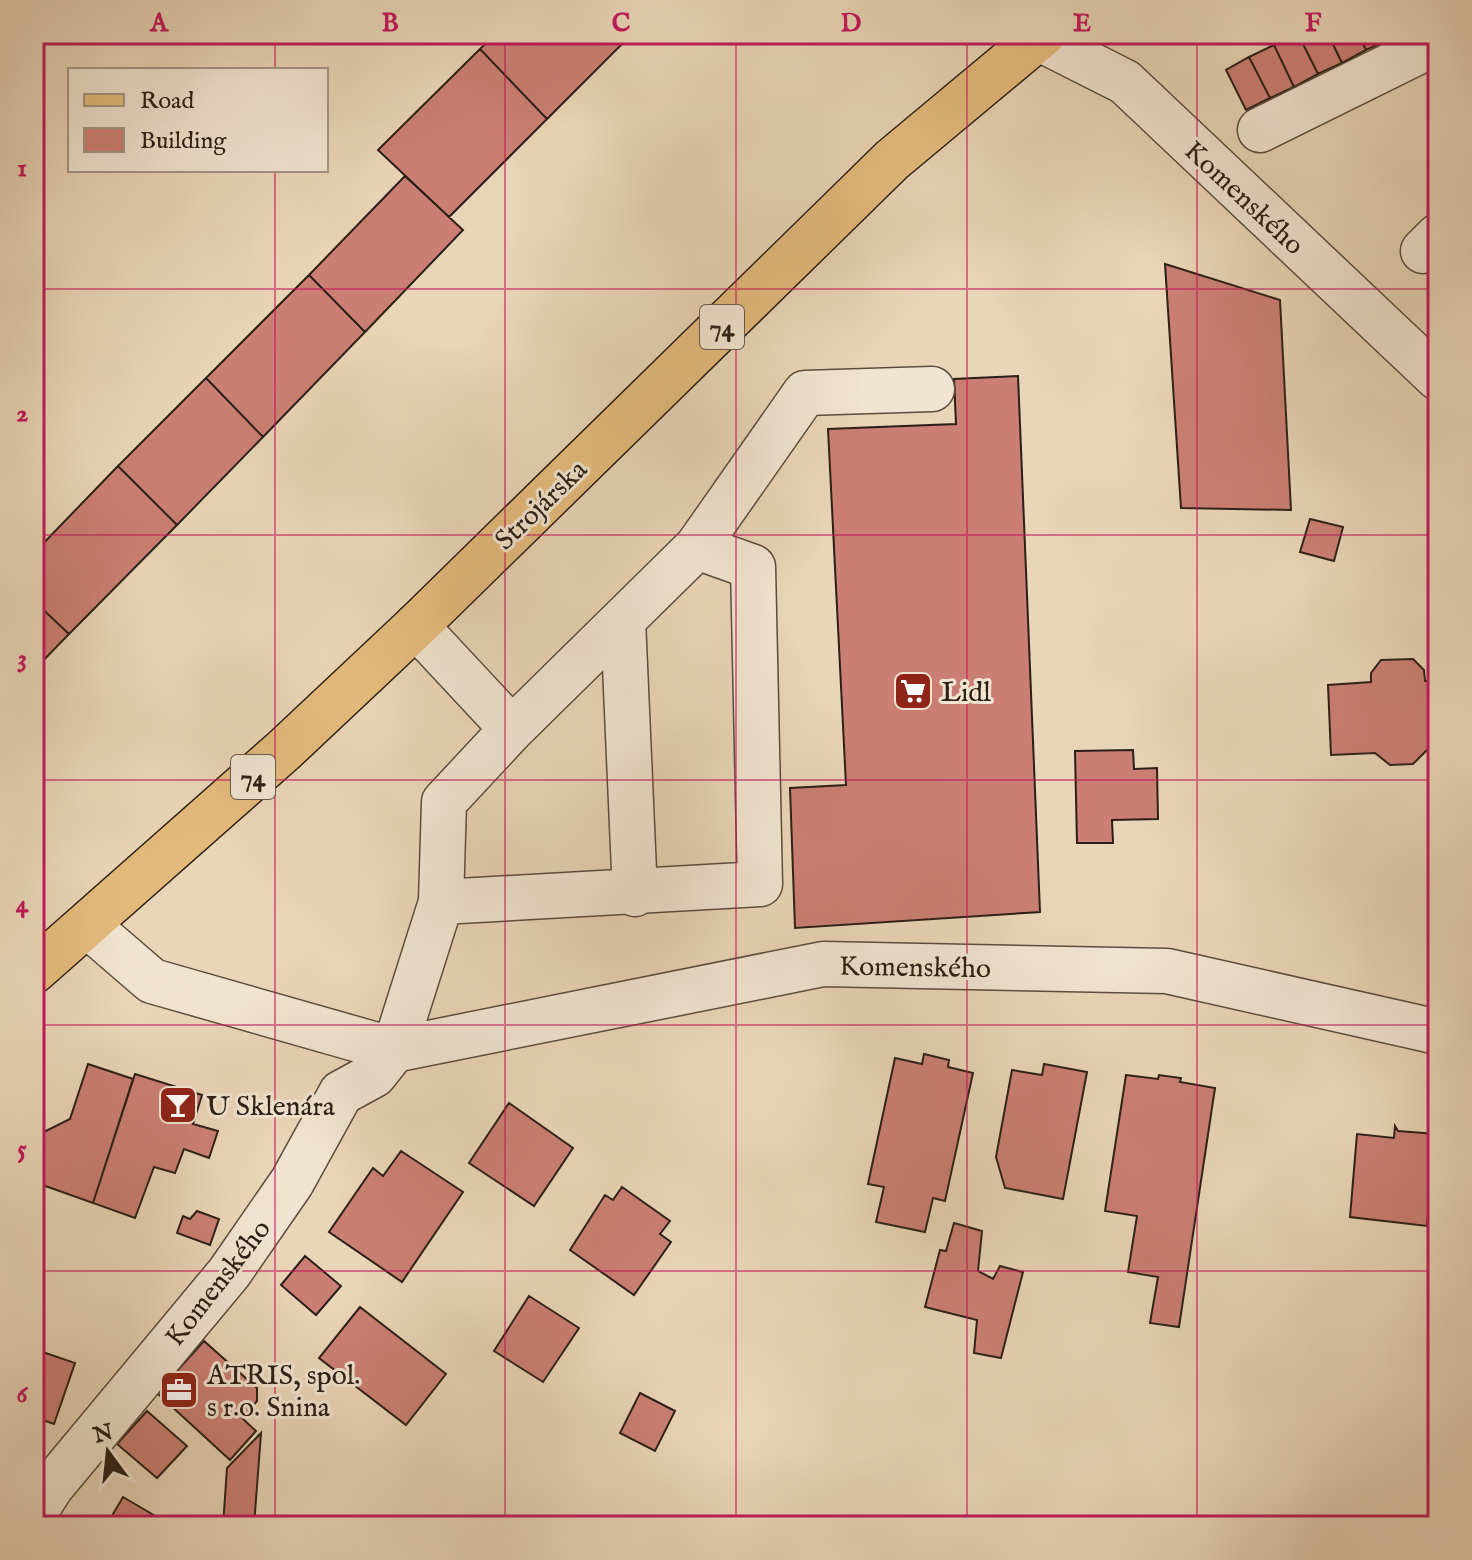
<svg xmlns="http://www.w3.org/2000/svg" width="1472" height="1560" font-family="'IM FELL English',serif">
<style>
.building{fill:#cb7f74;stroke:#2c2016;stroke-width:2}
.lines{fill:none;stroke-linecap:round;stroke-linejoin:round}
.minor-casing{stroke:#5b4d3e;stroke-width:47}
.major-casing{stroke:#2c2016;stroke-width:47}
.minor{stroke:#f1e4d0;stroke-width:44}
.major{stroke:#e4ba7c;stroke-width:44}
.grid{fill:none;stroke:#c2185b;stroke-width:2;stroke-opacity:0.55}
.labels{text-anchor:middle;stroke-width:6;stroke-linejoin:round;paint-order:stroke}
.shield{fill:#f1e4d0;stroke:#675b4e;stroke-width:2}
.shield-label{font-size:26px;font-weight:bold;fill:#2c2016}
.street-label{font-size:28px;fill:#2c2016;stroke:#f1e4d0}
.poi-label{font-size:28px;fill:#2c2016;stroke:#f1e4d0;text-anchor:start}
.neatline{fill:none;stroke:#c2185b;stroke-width:3}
.grid-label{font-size:26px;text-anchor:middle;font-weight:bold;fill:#c2185b}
</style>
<rect width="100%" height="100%" fill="#e9d5b7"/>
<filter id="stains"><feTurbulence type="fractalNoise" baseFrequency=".0025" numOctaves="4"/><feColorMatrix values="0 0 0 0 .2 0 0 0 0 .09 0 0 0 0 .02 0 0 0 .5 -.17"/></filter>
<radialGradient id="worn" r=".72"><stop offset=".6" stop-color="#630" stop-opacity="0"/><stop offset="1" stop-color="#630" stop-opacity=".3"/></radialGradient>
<path class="building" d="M496 34H632L547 119 480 49Z
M1298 34 1318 74 1294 87 1274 45Z
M1298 34H1328L1342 63 1318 74Z
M1328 34H1358L1366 50 1342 63Z
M1358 34H1388L1390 39 1366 50Z
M1274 45 1294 87 1270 98 1249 57Z
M480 49 547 119 449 217 378 150Z
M1249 57 1270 98 1246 110 1226 70Z
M405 176 463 230 365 332 309 275Z
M1165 264 1280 300 1291 510 1181 508Z
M309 275 365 332 263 437 206 378Z
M1018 376 1040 912 795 928 790 788 846 785 828 429 956 424 954 379Z
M206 378 263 437 177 525 118 466Z
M118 466 177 525 69 634 34 601V553Z
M1310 519 1343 527 1334 561 1300 552Z
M34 601 69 634 34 670Z
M1413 659 1424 670 1425 681 1438 680V749L1427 750 1413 764 1390 765 1375 753 1331 755 1328 685 1371 682V673L1381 660Z
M1133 750 1134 769 1157 768 1158 819 1112 820 1113 843H1077L1075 751Z
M924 1054 949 1060 948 1067 973 1073 945 1201 933 1198 925 1232 876 1222 884 1187 868 1184 895 1058 922 1064Z
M88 1064 133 1079 93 1203 34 1182V1127L46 1131 70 1119Z
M1044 1064 1087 1072 1063 1199 1005 1188 996 1157 1012 1070 1042 1075Z
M135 1074 202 1095 193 1124 218 1131 209 1158 184 1149 175 1173 154 1167 135 1218 93 1203Z
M1126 1075 1158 1079 1159 1075 1181 1078 1180 1082 1215 1088 1179 1327 1150 1323 1158 1277 1128 1272 1137 1216 1105 1211Z
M509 1103 573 1148 534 1206 469 1163Z
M1395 1126 1398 1131 1436 1134 1427 1226 1350 1217 1357 1134 1394 1138Z
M401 1151 463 1192 402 1282 329 1232 373 1168 383 1176Z
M622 1187 670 1221 660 1234 671 1242 634 1295 570 1250 605 1195 613 1200Z
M197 1211 219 1219 210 1245 177 1233 183 1216 190 1219Z
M954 1223 982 1231 978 1271 993 1279 1000 1266 1023 1272 1001 1358 974 1353 977 1320 925 1307 940 1250 946 1251Z
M305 1256 341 1286 316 1315 281 1285Z
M529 1296 579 1328 543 1382 494 1351Z
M360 1307 446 1374 406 1425 319 1358Z
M204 1341 257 1388V1401L242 1418 256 1431 230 1460 157 1393Z
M34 1349 75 1363 54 1424 34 1417Z
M640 1393 675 1411 655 1451 620 1433Z
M147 1411 187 1446 157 1478 117 1444Z
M261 1433 254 1526H223L227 1468Z
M123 1497 157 1517 151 1526H106Z"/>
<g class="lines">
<g class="minor-casing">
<path id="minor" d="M1030 34 1125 82 1438 378
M1260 130 1438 42
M1423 251 1438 236
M697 547 753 567 760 884 441 902 444 802 512 729Z
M697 547 805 393 932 389
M623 620 635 894
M416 626 512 729
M87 925 152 981 394 1050 823 964 1167 971 1438 1032
M34 1514 51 1487 229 1273 292 1182 341 1093 374 1075 394 1050 441 902"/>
</g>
<g class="major-casing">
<path id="major" d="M34 971 283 751 416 626 892 160 1043 34"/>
</g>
<use href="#minor" class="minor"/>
<use href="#major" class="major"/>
</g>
<path class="grid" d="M275 34V70M505 34V1526M736 34V1526M967 34V1526M1197 34V1526M275 170V1526M34 289H1438M34 535H1438M34 780H1438M34 1025H1438M34 1271H1438"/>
<defs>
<g id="supermarket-square" transform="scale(2)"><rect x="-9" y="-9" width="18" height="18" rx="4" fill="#8f2418" stroke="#f1e4d0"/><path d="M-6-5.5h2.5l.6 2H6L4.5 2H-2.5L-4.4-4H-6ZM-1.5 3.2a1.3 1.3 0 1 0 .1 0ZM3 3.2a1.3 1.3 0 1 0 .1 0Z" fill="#fff"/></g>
<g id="bar-square" transform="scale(2)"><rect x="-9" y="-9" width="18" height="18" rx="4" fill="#8f2418" stroke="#f1e4d0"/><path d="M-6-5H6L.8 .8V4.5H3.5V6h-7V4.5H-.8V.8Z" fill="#fff"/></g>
<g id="office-square" transform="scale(2)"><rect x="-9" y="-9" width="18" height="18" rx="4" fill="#8f2418" stroke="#f1e4d0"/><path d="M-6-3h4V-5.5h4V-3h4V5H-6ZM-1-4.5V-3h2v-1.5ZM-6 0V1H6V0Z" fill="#fff"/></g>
</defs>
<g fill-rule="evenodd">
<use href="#supermarket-square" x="913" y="691"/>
<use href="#bar-square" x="178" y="1105"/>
<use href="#office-square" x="179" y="1390"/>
</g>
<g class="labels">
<g class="shield">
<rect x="700" y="305" width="44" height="44" rx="6"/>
<rect x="231" y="755" width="44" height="44" rx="6"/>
</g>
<g class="shield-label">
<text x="722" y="336">74</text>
<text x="253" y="786">74</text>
</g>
<g class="street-label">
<text transform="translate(1245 197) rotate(43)" y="10">Komenského</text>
<text transform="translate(540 504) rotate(-44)" y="10">Strojárska</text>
<text transform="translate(915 966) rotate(1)" y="10">Komenského</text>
<text transform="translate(217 1282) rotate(-52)" y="10">Komenského</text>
</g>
<g class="poi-label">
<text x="941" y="701">Lidl</text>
<text x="206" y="1115">U Sklenára</text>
<text x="207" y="1384">ATRIS, spol.<tspan x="207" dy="32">s r.o. Snina</tspan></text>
</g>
</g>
<rect width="1472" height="1560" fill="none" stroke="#e9d5b7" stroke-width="88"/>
<rect x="68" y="68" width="260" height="104" fill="#f1e4d0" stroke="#a29686" stroke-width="2"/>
<rect x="84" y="94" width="40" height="12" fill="#e4ba7c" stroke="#a29686" stroke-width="2"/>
<text x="140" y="108" font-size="24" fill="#2c2016">Road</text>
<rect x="84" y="128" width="40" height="24" fill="#cb7f74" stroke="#a29686" stroke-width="2"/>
<text x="140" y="148" font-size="24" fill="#2c2016">Building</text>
<g transform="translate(108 1452) rotate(345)" stroke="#f1e4d0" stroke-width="6" paint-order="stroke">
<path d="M0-6L14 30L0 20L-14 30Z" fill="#2c2016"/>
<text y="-12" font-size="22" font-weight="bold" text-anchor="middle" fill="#2c2016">N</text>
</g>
<rect x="44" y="44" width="1384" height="1472" class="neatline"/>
<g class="grid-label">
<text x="159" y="31">A</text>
<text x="390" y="31">B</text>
<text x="621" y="31">C</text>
<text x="851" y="31">D</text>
<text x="1082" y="31">E</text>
<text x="1313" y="31">F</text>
<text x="22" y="176">1</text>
<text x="22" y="421">2</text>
<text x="22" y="666">3</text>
<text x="22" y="912">4</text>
<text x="22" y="1157">5</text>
<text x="22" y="1402">6</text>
</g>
<rect width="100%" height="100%" filter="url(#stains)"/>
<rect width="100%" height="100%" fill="url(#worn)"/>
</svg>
